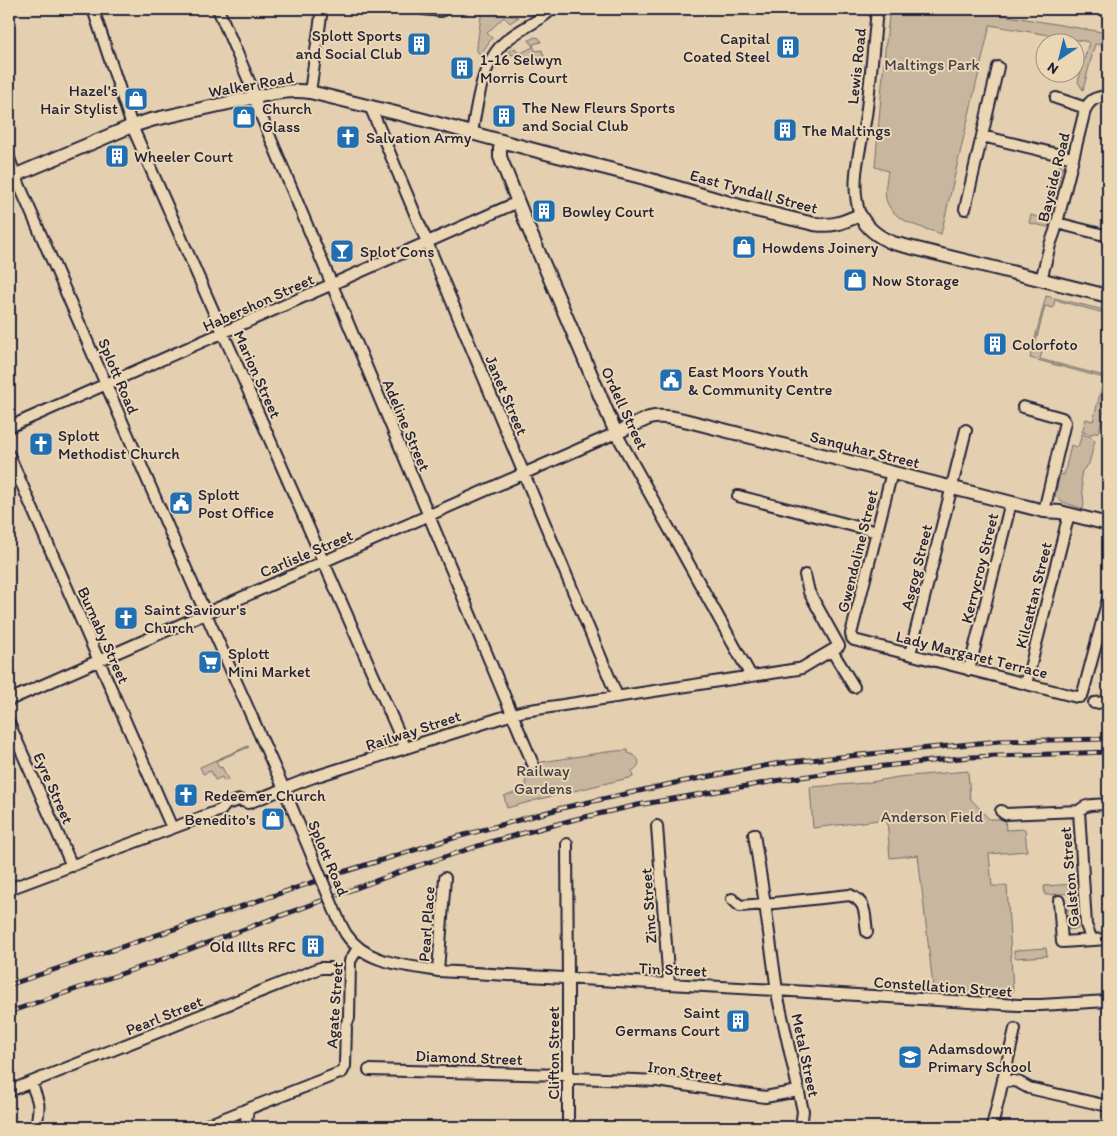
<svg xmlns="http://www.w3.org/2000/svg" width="1117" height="1136" font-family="Itim,sans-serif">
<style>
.green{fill:#c8b69f;stroke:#756c6d}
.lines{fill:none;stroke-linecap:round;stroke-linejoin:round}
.minor-casing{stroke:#22223b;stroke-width:14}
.tertiary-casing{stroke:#22223b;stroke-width:16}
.minor{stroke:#ecd7b5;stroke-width:10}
.tertiary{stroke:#ecd7b5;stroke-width:12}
.rail-casing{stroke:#22223b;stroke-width:5}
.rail{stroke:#ecd7b5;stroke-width:3;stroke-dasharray:9;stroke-linecap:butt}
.minor-bridge-casing{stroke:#22223b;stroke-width:14;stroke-linecap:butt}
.minor-bridge{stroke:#ecd7b5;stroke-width:10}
.labels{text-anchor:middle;stroke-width:4;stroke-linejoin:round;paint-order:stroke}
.poi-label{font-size:16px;fill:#22223b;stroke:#ecd7b5;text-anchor:start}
.park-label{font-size:16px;fill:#43404f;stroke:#ecd7b5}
.street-label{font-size:16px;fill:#22223b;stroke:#ecd7b5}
</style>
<rect width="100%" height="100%" fill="#e4d0b0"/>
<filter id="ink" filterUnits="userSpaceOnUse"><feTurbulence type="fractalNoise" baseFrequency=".02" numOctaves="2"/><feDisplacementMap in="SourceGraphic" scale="10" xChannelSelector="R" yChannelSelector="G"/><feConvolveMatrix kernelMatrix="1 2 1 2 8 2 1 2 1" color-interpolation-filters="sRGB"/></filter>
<g filter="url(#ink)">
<path class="green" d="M482 9H496V14L519 17 510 23 504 17 487 33 492 38 480 55 477 51V46Z
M890 9H997L996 14 1108 33V46L1095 44 1083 90 1078 82 1089 42 990 25 941 234C922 227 892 222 886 199 884 190 887 179 888 171L875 167 885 50Z
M535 37 539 38 541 42 533 44 535 51 542 50 543 55H544V59L508 54 510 51 515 48 519 54 533 47 529 40Z
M1060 164 1062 165V168L1048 227 1029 223 1031 215 1041 218 1047 199 1050 200Z
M1046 296 1108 311V314L1055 300 1053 308 1045 306 1034 349 1042 352 1040 359 1108 377V395L1100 427 1098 432 1091 434 1082 432 1086 419 1093 421 1104 378 1030 358Z
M1082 434 1092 437 1095 440 1089 464 1082 471 1081 476 1084 504 1083 509 1060 501 1055 496 1060 474 1064 475 1071 445 1078 447Z
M248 746 249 747 216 761 219 768 222 767 228 780 224 781 222 777 215 780 211 771 203 774 200 767Z
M628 750V753C640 756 643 765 632 771L633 777 544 798 507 808 504 796 527 789 523 765 606 752Z
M968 771 970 798 989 819H1005L1006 830 1025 829 1027 851 989 854 992 886H1007L1013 992H1009L1003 994 1002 992 997 994 995 991 990 993 988 990 982 993 980 989 974 992 972 989 967 992 965 988 959 991 958 988 952 991 950 987 944 990 943 987 937 989H930V986H933L918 855 890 858 887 819 813 828 810 787 866 783 898 777Z
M1075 884 1076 893 1045 895 1044 886Z
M1076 909 1078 929 1066 930 1064 910Z
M1046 948 1047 956 1015 958 1014 951 1017 950Z"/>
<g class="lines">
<g class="minor-casing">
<path id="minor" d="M93 9 132 126 405 747
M218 9 252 88 257 106 533 764
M423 9 441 11
M310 92 322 9
M1056 98 1086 108
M370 106 617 696
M472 133C477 103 482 60 507 40 521 28 539 22 552 9
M982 136 1073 158
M9 158 15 175 194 587 284 789 310 851
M965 209 998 67
M860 215C848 178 863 145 867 108 871 75 874 42 877 9
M1057 223 1108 236
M1041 280 1050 245 1055 231 1085 110C1090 99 1096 97 1108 96
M1023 407 1062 418 1065 422 1044 511
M9 427 518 202
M9 455 172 828
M892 472 851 634 852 638 854 640 1077 697H1080L1083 693 1108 599
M738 496 877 532
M832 651 854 687
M910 654 966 430
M969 670 1011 502
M1026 684 1069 514
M9 700 616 433 751 676
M1094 703 1108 702
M9 723 72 866
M1001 811 1005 814 1079 811C1086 803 1098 805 1108 804
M1079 811 1086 925 1092 940
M657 826 669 984
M567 844 568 978V1127
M9 889 221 810 226 804 240 800 248 803C270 795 291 785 314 777L513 714 524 711 798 669 802 668 839 646 809 592 805 575
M732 899 740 906 765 904 754 834
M1059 901 1062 942 1108 939
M334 909C338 918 341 926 346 934 366 964 405 965 438 971L776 990 1018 1005H1041L1108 1001
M438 971 445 878
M369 1070 564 1075 572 1078 636 1080 657 1081 765 1097 798 1091
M1003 1079 1018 1082 1029 1088 1108 1106
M31 1083C40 1104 40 1105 36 1127
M9 1091 320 968H330
M202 1127 342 1072 345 1066 346 1025 349 1018 350 961 358 948
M245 1127 248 1109
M801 1127 803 1111 778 998 765 904 850 895C868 903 864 915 867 932
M992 1127 1015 1029"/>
</g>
<g class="tertiary-casing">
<path id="tertiary" d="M502 141 500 149V157L527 225 616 433 649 418C662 415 675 418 688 421L1044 511 1060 512 1108 524
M9 178 132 126 151 120 274 93C286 91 298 90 310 92L420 119 538 151 641 177 743 207 814 224C834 227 843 222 860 215 867 229 878 237 893 243L1108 296"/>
</g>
<use href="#minor" class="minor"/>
<use href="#tertiary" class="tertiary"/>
<g class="rail-casing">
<path id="rail" d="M9 985 343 872 450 839 562 808 675 783 780 763 999 741 1108 739
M9 1012 144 966 408 869 490 842 576 819 638 805 781 780 856 769 970 757 1108 752"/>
</g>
<use href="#rail" class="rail"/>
<g class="minor-bridge-casing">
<path id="minor-bridge" d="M310 851 334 909"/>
</g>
<use href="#minor-bridge" class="minor-bridge"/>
</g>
</g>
<defs>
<g id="building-square" transform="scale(1.25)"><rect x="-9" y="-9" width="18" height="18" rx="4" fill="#1f6fb2" stroke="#ecd7b5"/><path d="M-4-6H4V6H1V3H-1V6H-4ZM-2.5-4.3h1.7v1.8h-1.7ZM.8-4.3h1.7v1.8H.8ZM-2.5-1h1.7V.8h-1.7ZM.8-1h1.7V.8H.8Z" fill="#fff"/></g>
<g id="shop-square" transform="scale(1.25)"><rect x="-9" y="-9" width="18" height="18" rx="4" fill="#1f6fb2" stroke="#ecd7b5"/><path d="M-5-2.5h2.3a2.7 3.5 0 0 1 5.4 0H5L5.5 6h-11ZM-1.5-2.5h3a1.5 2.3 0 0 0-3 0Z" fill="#fff"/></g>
<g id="church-square" transform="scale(1.25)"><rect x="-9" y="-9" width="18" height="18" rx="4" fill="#1f6fb2" stroke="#ecd7b5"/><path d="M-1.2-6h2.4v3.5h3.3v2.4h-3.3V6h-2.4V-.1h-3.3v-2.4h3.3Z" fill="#fff"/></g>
<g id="bar-square" transform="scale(1.25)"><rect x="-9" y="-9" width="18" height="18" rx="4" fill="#1f6fb2" stroke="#ecd7b5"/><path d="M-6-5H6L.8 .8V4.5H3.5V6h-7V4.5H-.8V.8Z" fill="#fff"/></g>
<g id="civic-square" transform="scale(1.25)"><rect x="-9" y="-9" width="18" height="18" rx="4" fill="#1f6fb2" stroke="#ecd7b5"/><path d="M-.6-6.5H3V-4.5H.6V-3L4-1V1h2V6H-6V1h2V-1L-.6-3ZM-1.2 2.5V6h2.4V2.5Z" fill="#fff"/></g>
<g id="supermarket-square" transform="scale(1.25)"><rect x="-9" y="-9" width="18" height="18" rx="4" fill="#1f6fb2" stroke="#ecd7b5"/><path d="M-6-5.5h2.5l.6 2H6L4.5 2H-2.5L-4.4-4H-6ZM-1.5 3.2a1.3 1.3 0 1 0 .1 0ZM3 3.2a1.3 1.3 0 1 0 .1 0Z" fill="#fff"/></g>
<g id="school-square" transform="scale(1.25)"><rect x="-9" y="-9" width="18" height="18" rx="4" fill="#1f6fb2" stroke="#ecd7b5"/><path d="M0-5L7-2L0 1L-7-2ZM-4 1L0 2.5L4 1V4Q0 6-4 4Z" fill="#fff"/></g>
</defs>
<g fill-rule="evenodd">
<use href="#building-square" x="419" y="44"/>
<use href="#building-square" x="788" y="47"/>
<use href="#building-square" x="462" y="68"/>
<use href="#shop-square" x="136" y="99"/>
<use href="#building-square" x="504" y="116"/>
<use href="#shop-square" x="244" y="117"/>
<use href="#building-square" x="785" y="130"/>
<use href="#church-square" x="348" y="137"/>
<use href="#building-square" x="117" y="156"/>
<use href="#building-square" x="544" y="211"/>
<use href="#shop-square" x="744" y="247"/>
<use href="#bar-square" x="342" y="251"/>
<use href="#shop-square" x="855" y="280"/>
<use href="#building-square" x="995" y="344"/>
<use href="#civic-square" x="671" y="380"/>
<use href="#church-square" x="41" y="444"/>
<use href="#civic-square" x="181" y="503"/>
<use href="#church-square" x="126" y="618"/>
<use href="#supermarket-square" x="210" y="662"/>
<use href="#church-square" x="186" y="795"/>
<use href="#shop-square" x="273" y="819"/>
<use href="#building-square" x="313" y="946"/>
<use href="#building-square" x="738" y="1021"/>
<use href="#school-square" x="910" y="1057"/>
</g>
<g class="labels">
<g class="poi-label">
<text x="402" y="41" text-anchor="end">Splott Sports<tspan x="402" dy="18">and Social Club</tspan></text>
<text x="770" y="44" text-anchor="end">Capital<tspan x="770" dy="18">Coated Steel</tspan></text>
<text x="480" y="65">1-16 Selwyn<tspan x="480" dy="18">Morris Court</tspan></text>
<text x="118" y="96" text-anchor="end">Hazel's<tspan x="118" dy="18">Hair Stylist</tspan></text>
<text x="522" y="113">The New Fleurs Sports<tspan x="522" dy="18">and Social Club</tspan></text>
<text x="262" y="114">Church<tspan x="262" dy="18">Glass</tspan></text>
<text x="802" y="136">The Maltings</text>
<text x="366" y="143">Salvation Army</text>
<text x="134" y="162">Wheeler Court</text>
<text x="562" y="217">Bowley Court</text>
<text x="762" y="253">Howdens Joinery</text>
<text x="360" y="257">Splot Cons</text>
<text x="872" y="286">Now Storage</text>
<text x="1012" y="350">Colorfoto</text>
<text x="688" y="377">East Moors Youth<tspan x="688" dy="18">&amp; Community Centre</tspan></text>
<text x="58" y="441">Splott<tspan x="58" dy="18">Methodist Church</tspan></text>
<text x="198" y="500">Splott<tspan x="198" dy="18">Post Office</tspan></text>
<text x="144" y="615">Saint Saviour's<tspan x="144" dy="18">Church</tspan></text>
<text x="228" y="659">Splott<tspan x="228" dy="18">Mini Market</tspan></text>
<text x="204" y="801">Redeemer Church</text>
<text x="256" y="825" text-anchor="end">Benedito's</text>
<text x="296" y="952" text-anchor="end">Old Illts RFC</text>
<text x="720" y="1018" text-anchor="end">Saint<tspan x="720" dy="18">Germans Court</tspan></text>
<text x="928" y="1054">Adamsdown<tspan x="928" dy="18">Primary School</tspan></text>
</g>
<g class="park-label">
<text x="932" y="70">Maltings Park</text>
<text x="543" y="776">Railway<tspan x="543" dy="18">Gardens</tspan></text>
<text x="932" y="822">Anderson Field</text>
</g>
<g class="street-label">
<text transform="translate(856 66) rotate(-84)" y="6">Lewis Road</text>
<text transform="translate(251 84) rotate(-10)" y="6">Walker Road</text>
<text transform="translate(1053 177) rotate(-76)" y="6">Bayside Road</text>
<text transform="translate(754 191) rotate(15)" y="6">East Tyndall Street</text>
<text transform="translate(258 302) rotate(-24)" y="6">Habershon Street</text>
<text transform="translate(258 374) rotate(66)" y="6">Marion Street</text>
<text transform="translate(119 376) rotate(67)" y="6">Splott Road</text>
<text transform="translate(507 395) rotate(67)" y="6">Janet Street</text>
<text transform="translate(625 408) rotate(65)" y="6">Ordell Street</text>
<text transform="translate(407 425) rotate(67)" y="6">Adeline Street</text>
<text transform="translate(865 449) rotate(14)" y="6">Sanquhar Street</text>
<text transform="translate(857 551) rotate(-76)" y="6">Gwendoline Street</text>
<text transform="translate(306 553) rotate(-23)" y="6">Carlisle Street</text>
<text transform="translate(916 567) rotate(-76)" y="6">Asgog Street</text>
<text transform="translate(979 568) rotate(-76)" y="6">Kerrycroy Street</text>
<text transform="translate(1033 595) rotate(-76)" y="6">Kilcattan Street</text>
<text transform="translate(104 635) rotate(66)" y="6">Burnaby Street</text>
<text transform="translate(972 654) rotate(14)" y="6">Lady Margaret Terrace</text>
<text transform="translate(413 730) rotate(-18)" y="6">Railway Street</text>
<text transform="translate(54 788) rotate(66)" y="6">Eyre Street</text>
<text transform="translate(329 858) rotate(67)" y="6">Splott Road</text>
<text transform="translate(1069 877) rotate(-95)" y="6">Galston Street</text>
<text transform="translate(648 906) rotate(-94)" y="6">Zinc Street</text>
<text transform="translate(426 924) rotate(-86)" y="6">Pearl Place</text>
<text transform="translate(673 969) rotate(3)" y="6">Tin Street</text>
<text transform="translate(943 986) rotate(4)" y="6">Constellation Street</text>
<text transform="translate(334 1005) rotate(-86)" y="6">Agate Street</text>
<text transform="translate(164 1015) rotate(-22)" y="6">Pearl Street</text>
<text transform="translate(553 1053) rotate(-90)" y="6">Clifton Street</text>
<text transform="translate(806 1055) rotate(78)" y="6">Metal Street</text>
<text transform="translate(469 1057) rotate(2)" y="6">Diamond Street</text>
<text transform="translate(685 1071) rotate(8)" y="6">Iron Street</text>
</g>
</g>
<rect width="1117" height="1136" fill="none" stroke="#ecd7b5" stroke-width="30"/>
<rect x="15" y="15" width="1087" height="1106" fill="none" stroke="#22223b" stroke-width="2" filter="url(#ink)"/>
<g transform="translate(1060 58) rotate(215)"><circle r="24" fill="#ecd7b5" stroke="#9b8f84"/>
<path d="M0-4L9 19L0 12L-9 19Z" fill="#1f6fb2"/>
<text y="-8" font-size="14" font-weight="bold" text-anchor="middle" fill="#22223b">N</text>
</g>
</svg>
